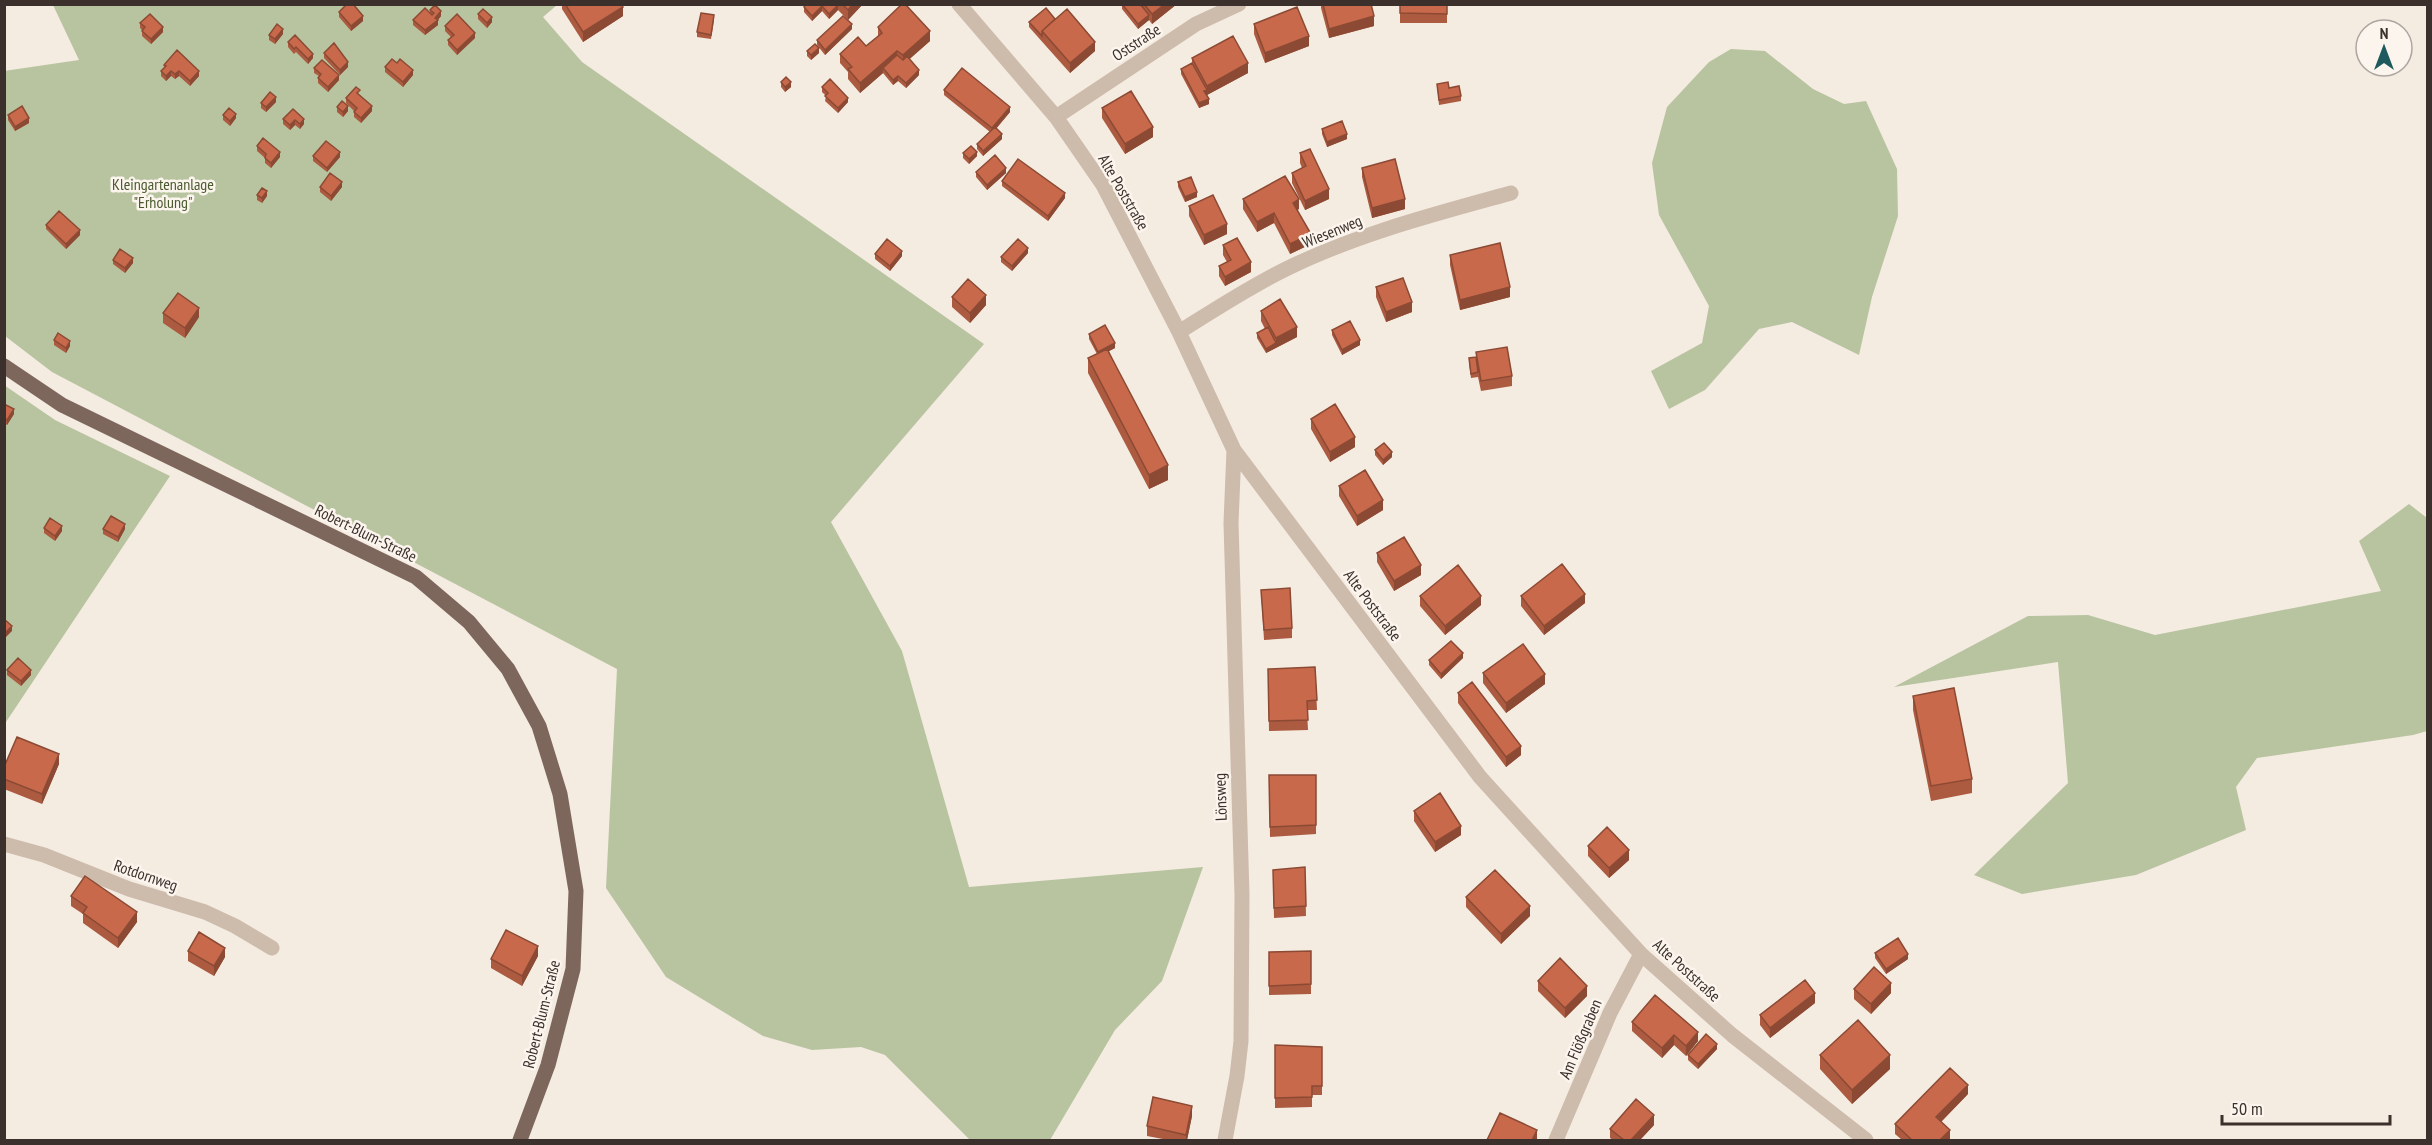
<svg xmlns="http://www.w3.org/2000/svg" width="2432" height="1145" font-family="'PT Sans Narrow',sans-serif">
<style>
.green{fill:#b8c4a0}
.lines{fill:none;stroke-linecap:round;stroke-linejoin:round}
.street{stroke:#cdbbac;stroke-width:15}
.primary{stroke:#7d675c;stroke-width:15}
.wall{fill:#ac5a40}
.shaded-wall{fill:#8c4a34}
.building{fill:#c8694b;stroke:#8c4a34;stroke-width:1.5}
.labels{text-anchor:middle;stroke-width:5;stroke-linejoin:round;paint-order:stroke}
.street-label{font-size:16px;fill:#3b302b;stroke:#fbf5ee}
.park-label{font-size:16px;fill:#4a5a2e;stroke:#fbf5ee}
</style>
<rect width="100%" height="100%" fill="#f4ebe1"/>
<path class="green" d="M53 5H557L543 17 582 62 984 344 831 522 902 651 969 887 1203 867 1162 981 1115 1030 1050 1140H970L885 1055 861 1047 812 1050 763 1036 666 977 606 888 617 669 52 372 5 336 4 71 79 60Z
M1731 49 1765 51 1813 89 1844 104 1866 101 1897 169 1898 216 1872 297 1859 355 1792 322 1759 329 1705 390 1669 409 1651 371 1702 343 1709 306 1659 215 1652 163 1667 107 1709 62Z
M4 385 55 420 170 476 6 722Z
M2409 504 2427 518V731L2413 735 2257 758 2236 787 2246 830 2136 875 2022 894 1974 875 2068 783 2058 662 1894 687 2028 616 2088 615 2155 635 2381 591 2359 541Z"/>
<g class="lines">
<path class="street" d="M959 4 1056 117 1103 185 1179 332 1234 450 1480 777 1641 954 1732 1035 1866 1140
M1056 117 1196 24 1239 4
M1179 332C1214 310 1249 287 1286 269 1357 234 1435 214 1511 193
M4 844 44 855 129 889 205 912 235 926 272 948
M1225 1140 1237 1076 1241 1041 1242 895 1231 523 1234 450
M1556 1140 1610 1013 1641 954"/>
<path class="primary" d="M4 366 62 405 416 577 469 622 508 669 539 726 560 794 576 891 573 969 548 1065 520 1140"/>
</g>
<path class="wall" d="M562 4H621L623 16 583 42 562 9Z
M806 4H863L848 20 838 10 829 19 822 11 812 21 804 12V7Z
M1122 4H1177L1152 24 1149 20 1138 29 1122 9Z
M1321 4H1371L1374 26 1329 38 1321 8Z
M1400 4H1447V23H1400Z
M430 10 441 16 438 20V25L425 35 413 25V20L430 14Z
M339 12 363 21 351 31 339 17Z
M478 14 492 22 487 28 478 19Z
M1055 19 1095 51 1070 73 1029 27V22Z
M714 20 711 39 697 37V32Z
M140 23 163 32 151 44 142 36V30L140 28Z
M1254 24 1309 46 1265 63 1254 34Z
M445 26 475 38 457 55 448 45V40L451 37 445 31Z
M878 27 930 41 909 59 919 75 906 88 898 81 893 85 883 73 860 93 848 79V72L840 63V54L866 46 878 36Z
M852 29 825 55 817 45V40Z
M283 34 275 44 269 40V35Z
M288 42 313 54V58L308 64 296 52 294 54 288 47Z
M807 51 819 53 811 60 807 56Z
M324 53 348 67 340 75 324 58Z
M1192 58 1248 73 1207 95 1209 104 1199 108 1181 74V69L1192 63Z
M397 63 413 75 403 87 385 72V67Z
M164 65 199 76 190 86 179 76 175 79 171 76 166 81 161 76V71L164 68Z
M314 68 339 80 328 92 318 83V78L319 76 314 73Z
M781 82 791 87 785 92 781 87Z
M1437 84 1449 88 1461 96V101L1439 105Z
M822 87 848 102 838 113 825 101 826 96 822 92Z
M944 90 1010 112 996 129 1002 139 983 156 977 149V144L990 132 944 95Z
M360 95 372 111 361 123 354 117V111L346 103V98Z
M276 102 266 112 261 108V103Z
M337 107 348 111 343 117 337 112Z
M1102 108 1153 137 1125 154 1102 118Z
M8 115 29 123 15 131 8 120Z
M223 115 236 118 230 126 223 120Z
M283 119H304V124L300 129 295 125 290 130 283 124Z
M1322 129 1347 139 1327 147 1322 134Z
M257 146 280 157 271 168 265 163V158L257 151Z
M963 153 977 156 969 164 963 158Z
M1300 153 1329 199 1305 210 1292 183V173L1302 168 1300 163Z
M313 156 340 157 327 172 313 161Z
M1362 168 1405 209 1372 218 1362 177Z
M976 172 1006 173 987 190 976 177Z
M1002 181 1065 198 1048 221 1002 186Z
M1178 182 1197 197 1185 202 1178 187Z
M320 187H342L331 201 320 192Z
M257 195 267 196 262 203 257 200Z
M1243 199 1299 209 1297 210 1311 244 1290 254 1274 223 1257 232 1243 209Z
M1189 206 1227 234 1204 245 1189 216Z
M46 225 80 235 66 249 46 229Z
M1223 245 1251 272 1225 286 1219 276V266L1227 262 1223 255Z
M1028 253 1012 271 1001 262V257Z
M875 254 902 256 890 271 875 259Z
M1450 255 1510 297 1460 310 1450 265Z
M113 260 133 263 125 273 113 264Z
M1376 287 1412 312 1386 322 1376 297Z
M952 297 986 305 970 323 952 307Z
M1261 311 1297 337 1266 353 1257 338V333L1265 329 1261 321Z
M163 313 199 317 185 338 163 323Z
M1332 330 1360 345 1342 355 1332 335Z
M1089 334 1115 348 1109 351 1168 480 1149 489 1088 373V358L1097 354 1089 339Z
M54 340 70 346 66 353 54 345Z
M1476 352 1512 376V386L1481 391 1478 377 1471 378 1469 363V358L1476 357Z
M4 404 14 414 7 425 4 423Z
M1311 419 1355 447 1330 462 1311 429Z
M1375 450 1392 457 1383 465 1375 455Z
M1339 486 1383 510 1357 526 1339 496Z
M44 528 62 531 55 541 44 533Z
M103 529H125L118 542 103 534Z
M1377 553 1421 575 1394 591 1377 562Z
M1261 590 1292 628V638L1264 640Z
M1420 596 1481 605 1445 635 1420 606Z
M1521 596 1585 603 1544 635 1521 606Z
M1463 658 1441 679 1429 665V660Z
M1315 667 1317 710H1307L1308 730 1269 731 1268 669Z
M7 670 31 675 21 686 7 675Z
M1483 673 1545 684 1506 713 1483 683Z
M1458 693 1521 755 1506 767 1458 703Z
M1913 696 1972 779V793L1931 801 1913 710Z
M59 764 42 804 4 789V767Z
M1269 775 1316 825V834L1270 837Z
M1414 811 1461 835 1435 852 1414 821Z
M1588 846 1629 860 1609 878 1588 856Z
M1305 867 1306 916 1274 918 1273 879Z
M71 896 137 922 118 948 83 923V914L71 906Z
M1466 897 1530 916 1501 944 1466 907Z
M188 951 225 957 214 976 188 961Z
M1311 951V994L1269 995V952Z
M1875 953 1908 959 1886 974 1875 958Z
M538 956 522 986 491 968V959Z
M1538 981 1587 996 1565 1018 1538 991Z
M1854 989 1891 993 1871 1014 1854 999Z
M1815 1003 1770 1038 1760 1025V1015Z
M1632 1022 1698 1041 1686 1056 1674 1045 1662 1058 1632 1031Z
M1275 1045 1322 1047V1095H1312V1107L1275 1108Z
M1717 1049 1698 1069 1688 1060V1055Z
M1820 1055 1890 1069 1852 1104 1820 1069Z
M1968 1094 1941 1122 1950 1140H1902L1895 1134V1124Z
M1192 1116 1187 1140H1168L1147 1136V1126Z
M1654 1125 1640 1140H1613L1610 1138V1129Z"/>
<path class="shaded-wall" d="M853 4H863L848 20V10Z
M1165 4H1177L1152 24V14Z
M838 5V10L829 19V14Z
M822 6V11L812 21V16Z
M623 7V16L583 42V32Z
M441 11V16L436 22 438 20V25L425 35V30Z
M1149 15V20L1138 29V24Z
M363 16V21L351 31V26Z
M1374 16V26L1329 38V29Z
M492 17V22L487 28V23Z
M852 24V29L825 55V50Z
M163 27V32L151 44V39Z
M283 29V34L275 44V39Z
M930 31V41L903 65V55Z
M475 33V38L457 55V50Z
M1309 36V46L1265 63V53Z
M1095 42V51L1070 73V63Z
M819 48V53L811 60V55Z
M897 51V60L883 68V73L860 93V83Z
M313 54V58L308 64V59Z
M348 62V67L340 75V70Z
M1248 63V73L1207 95 1204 91 1207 90V86Z
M413 70V75L403 87V82Z
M919 70V75L906 88V83Z
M171 71V76L166 81V76Z
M179 71V76L175 79V74Z
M199 71V76L190 86V81Z
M339 75V80L328 92V87Z
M898 76V81L893 85V80Z
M791 82V87L785 92V87Z
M276 97V102L266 112V107Z
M848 98V102L838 113V108Z
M1209 99V104L1199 108V103Z
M348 106V111L343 117V112Z
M372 106V111L361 123V118Z
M1010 107V112L992 133V128Z
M236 114V118L230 126V121Z
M29 118V123L15 131V127Z
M304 119V124L300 129V124Z
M295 120V125L290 130V125Z
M1153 127V137L1125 154V144Z
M1002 134V139L983 156V151Z
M1347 134V139L1327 147V142Z
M280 152V157L271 168V163Z
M340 152V157L327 172V168Z
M977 152V156L969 164V159Z
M1006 168V173L987 190V185Z
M342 182V187L331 201V196Z
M1329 189V199L1305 210V201Z
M267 191V196L262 203V198Z
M1197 192V197L1185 202V197Z
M1065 193V198L1048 221V216Z
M1299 199V209L1293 212V203Z
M1405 199V209L1372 218V208Z
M1274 213V223L1257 232V222Z
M1227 224V234L1204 245V235Z
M80 230V235L66 249V244Z
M1311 234V244L1290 254V244Z
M1028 248V253L1012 271V266Z
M902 251V256L890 271V266Z
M133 258V263L125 273V268Z
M1251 262V272L1225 286V277Z
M1510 287V297L1460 310V300Z
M986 295V305L970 323V313Z
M1412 302V312L1386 322V312Z
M199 308V317L185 338V328Z
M1297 327V337L1266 353V349L1276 343V338Z
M1360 340V345L1342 355V350Z
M70 341V346L66 353V348Z
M1115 343V348L1098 357V352Z
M14 409V414L7 425V420Z
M1355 437V447L1330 462V452Z
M1392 452V457L1383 465V460Z
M1168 465V480L1149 489V475Z
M1383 500V510L1357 526V516Z
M125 524V529L118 542V537Z
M62 526V531L55 541V536Z
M1421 565V575L1394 591V581Z
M1585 594V603L1544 635V626Z
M1481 596V605L1445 635V626Z
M12 626V631L4 639V634Z
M1463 653V658L1441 679V674Z
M31 670V675L21 686V681Z
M1545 674V684L1506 713V703Z
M1521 746V755L1506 767V757Z
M59 754V764L42 804V794Z
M1461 826V835L1435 852V842Z
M1629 850V860L1609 878V868Z
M1530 906V916L1501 944V934Z
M137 912V922L118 948V938Z
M538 946V956L522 986V976Z
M225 948V957L214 976V966Z
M1908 954V959L1886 974V969Z
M1891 983V993L1871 1014V1004Z
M1587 986V996L1565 1018V1008Z
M1815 993V1003L1770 1038V1028Z
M1698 1032V1041L1686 1056V1046Z
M1674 1035V1045L1662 1058V1048Z
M1717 1044V1049L1698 1069V1064Z
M1890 1055V1069L1852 1104V1090Z
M1968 1085V1094L1936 1127V1117Z
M1192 1106V1116L1187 1140H1186V1135Z
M1654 1115V1125L1640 1140H1631Z
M1537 1130V1140H1532Z
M1950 1130V1140H1940Z"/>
<path class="building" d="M347 4H353L363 16 351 26 339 12Z
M565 4H621L623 7 583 32Z
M806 4H837L838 5 829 14 822 6 812 16 804 7Z
M842 4H853L848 10Z
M902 4H905L930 31 903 55 897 51 860 83 848 69 852 67 840 54 858 37 866 46 882 33 878 27Z
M1122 4H1140L1149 15 1138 24Z
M1144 4H1165L1152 14Z
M1323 4H1371L1374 16 1329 29Z
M1400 4H1447V14L1400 13Z
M435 5 441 11 435 18 438 20 425 30 413 20 425 8 432 15 434 13 430 10Z
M1297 7 1309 36 1265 53 1254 24Z
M1046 8 1055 19 1042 31V36L1029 22Z
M483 9 492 17 487 23 478 14Z
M1067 9 1095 42 1070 63 1042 31Z
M701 13 714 15 711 35 697 32Z
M150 14 163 27 151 39 142 31 145 27 140 23Z
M457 14 475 33 457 50 448 40 454 35 445 26Z
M843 16 852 24 825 50 817 40Z
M277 24 283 29 275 39 269 35Z
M295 35 313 54 308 59 296 47 294 49 288 42Z
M1233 36 1248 63 1207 86 1192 58Z
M334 43 348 62 340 70 324 53Z
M815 44 819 48 811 55 807 51Z
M177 50 199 71 190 81 179 71 175 74 171 71 166 76 161 71 166 66 164 65Z
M897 55 903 60 907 56 919 70 906 83 898 76 893 80 883 68Z
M392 59 397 63 400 59 413 70 403 82 385 67Z
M322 60 339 75 328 87 318 78 321 74 314 68Z
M1192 63 1207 90 1204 91 1209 99 1199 103 1181 69Z
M962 68 1010 107 992 128 944 90Z
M786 77 791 82 785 87 781 82Z
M830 79 848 98 838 108 825 96 828 93 822 87Z
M1448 82 1449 88 1459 86 1461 96 1439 100 1437 84Z
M356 87 360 90 357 93 372 106 361 118 354 112 357 108 346 98Z
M1131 91 1153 127 1125 144 1102 108Z
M270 92 276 97 266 107 261 103Z
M342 101 348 106 343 112 337 107Z
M22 106 29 118 15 127 8 115Z
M229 108 236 114 230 121 223 115Z
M293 109 304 119 300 124 295 120 290 125 283 119Z
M1342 121 1347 134 1327 142 1322 129Z
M995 127 1002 134 983 151 977 144Z
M263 138 280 152 271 163 265 158 266 154 257 146Z
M326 141 340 152 327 168 313 156Z
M971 146 977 152 969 159 963 153Z
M1310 149 1329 189 1305 201 1292 173 1306 166 1300 153Z
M995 155 1006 168 987 185 976 172Z
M1018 159 1065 193 1048 216 1002 181Z
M1395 159 1405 199 1372 208 1362 168Z
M330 173 342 182 331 196 320 187Z
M1285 176 1299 199 1293 203 1311 234 1290 244 1274 213 1257 222 1243 199Z
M1191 177 1197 192 1185 197 1178 182Z
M262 188 267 191 262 198 257 195Z
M1213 195 1227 224 1204 235 1189 206Z
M59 211 80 230 66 244 46 225Z
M1237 238 1251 262 1225 277 1219 266 1231 260 1223 245Z
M887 239 902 251 890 266 875 254Z
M1018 239 1028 248 1012 266 1001 257Z
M1500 243 1510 287 1460 300 1450 255Z
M120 249 133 258 125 268 113 260Z
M1403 278 1412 302 1386 312 1376 287Z
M968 279 986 295 970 313 952 297Z
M178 293 199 308 185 328 163 313Z
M1280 299 1297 327 1276 338 1261 311Z
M1350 321 1360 340 1342 350 1332 330Z
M1105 325 1115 343 1098 352 1089 334Z
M1268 327 1276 343 1266 349 1257 333Z
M58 333 70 341 66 348 54 340Z
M1507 347 1512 376 1481 381 1476 352Z
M1107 349 1168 465 1149 475 1088 358Z
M1476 357 1478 372 1471 374 1469 358Z
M4 404 14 409 7 420 4 418Z
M1335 404 1355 437 1330 452 1311 419Z
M1384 443 1392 452 1383 460 1375 450Z
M1365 470 1383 500 1357 516 1339 486Z
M111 516 125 524 118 537 103 529Z
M50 518 62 526 55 536 44 528Z
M1404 537 1421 565 1394 581 1377 553Z
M1562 564 1585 594 1544 626 1521 596Z
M1458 565 1481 596 1445 626 1420 596Z
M1290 588 1292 628 1264 630 1261 590Z
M4 619 12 626 4 634Z
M1451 641 1463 653 1441 674 1429 660Z
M1523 644 1545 674 1506 703 1483 673Z
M18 658 31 670 21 681 7 670Z
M1315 667 1317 700 1307 701 1308 720 1269 721 1268 669Z
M1472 682 1521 746 1506 757 1458 693Z
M1954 688 1972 779 1931 786 1913 696Z
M17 737 59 754 42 794 4 779V767Z
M1269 775H1316V825L1270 827Z
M1440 793 1461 826 1435 842 1414 811Z
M1607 827 1629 850 1609 868 1588 846Z
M1305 867 1306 906 1274 908 1273 870Z
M1495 870 1530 906 1501 934 1466 897Z
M85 876 137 912 118 938 83 913 87 907 71 896Z
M506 930 538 946 522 976 491 959Z
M199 932 225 948 214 966 188 951Z
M1898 938 1908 954 1886 969 1875 953Z
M1311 951V984L1269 986V952Z
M1560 958 1587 986 1565 1008 1538 981Z
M1874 967 1891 983 1871 1004 1854 989Z
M1805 980 1815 993 1770 1028 1760 1015Z
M1655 995 1698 1032 1686 1046 1674 1035 1662 1048 1632 1022Z
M1858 1020 1890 1055 1852 1090 1820 1055Z
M1706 1034 1717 1044 1698 1064 1688 1055Z
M1275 1045 1322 1047V1086H1312V1097L1275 1098Z
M1950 1068 1968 1085 1936 1117 1950 1130 1940 1140H1912L1895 1124Z
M1153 1097 1192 1106 1186 1135 1147 1126Z
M1636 1099 1654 1115 1631 1140H1624L1610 1129Z
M1500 1113 1537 1130 1532 1140H1487Z"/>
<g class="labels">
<g class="street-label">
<text transform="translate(1136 42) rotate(-33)" y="6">Oststraße</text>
<text transform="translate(1124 192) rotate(60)" y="6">Alte Poststraße</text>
<text transform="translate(1332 231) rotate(-22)" y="6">Wiesenweg</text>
<text transform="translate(366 533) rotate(26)" y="6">Robert-Blum-Straße</text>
<text transform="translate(1373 605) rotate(53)" y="6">Alte Poststraße</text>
<text transform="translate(1220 797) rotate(-92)" y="6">Lönsweg</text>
<text transform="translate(146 875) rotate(19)" y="6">Rotdornweg</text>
<text transform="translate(1687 970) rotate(42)" y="6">Alte Poststraße</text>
<text transform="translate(541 1014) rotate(-76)" y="6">Robert-Blum-Straße</text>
<text transform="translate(1580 1039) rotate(-67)" y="6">Am Flößgraben</text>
</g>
<g class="park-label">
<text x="163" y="190">Kleingartenanlage<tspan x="163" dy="18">"Erholung"</tspan></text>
</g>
</g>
<rect width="2432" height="1145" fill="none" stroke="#3b302b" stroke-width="12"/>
<g transform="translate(2384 48)"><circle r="28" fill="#fbf5ee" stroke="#aea6a0" stroke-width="1.5"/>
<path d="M0-4.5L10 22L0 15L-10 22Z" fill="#1f5a5e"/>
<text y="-9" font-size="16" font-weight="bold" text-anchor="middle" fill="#3b302b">N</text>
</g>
<path d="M2222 1115v9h168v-9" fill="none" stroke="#3b302b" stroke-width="3"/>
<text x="2231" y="1115" font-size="18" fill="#3b302b" stroke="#fbf5ee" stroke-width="4.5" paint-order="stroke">50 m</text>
</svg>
